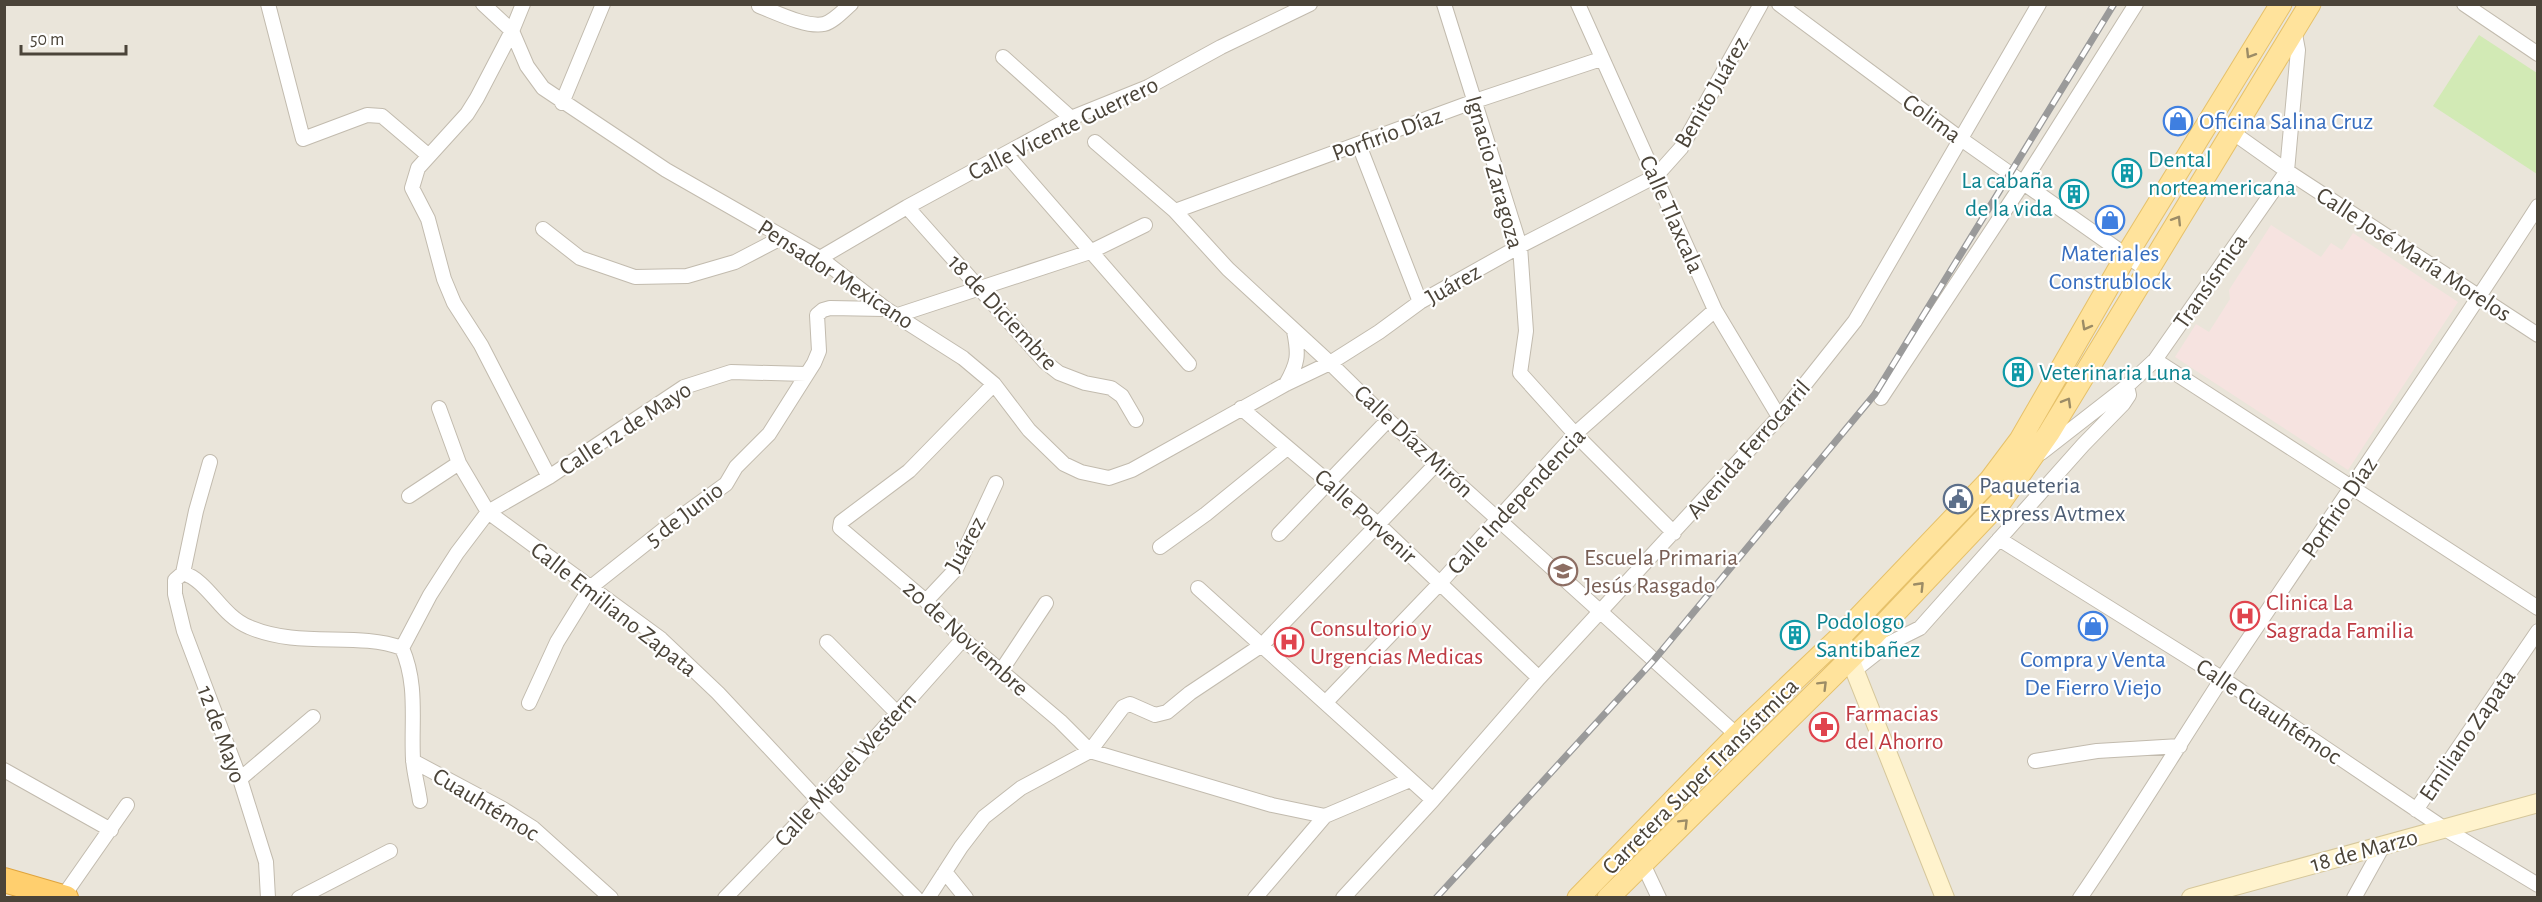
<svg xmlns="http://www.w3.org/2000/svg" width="2542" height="902" font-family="'Alegreya Sans',sans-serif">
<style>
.residential{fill:#eae5da}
.medical{fill:#f6e3e0}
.green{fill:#d2eab5}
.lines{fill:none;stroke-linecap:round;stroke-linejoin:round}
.street-casing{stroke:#c2bbae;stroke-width:16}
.secondary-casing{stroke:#d6c79b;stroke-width:20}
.primary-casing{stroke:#e6c16a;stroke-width:23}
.highway-casing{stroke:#e0a43c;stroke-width:26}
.street{stroke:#fff;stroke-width:14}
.secondary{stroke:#fff3cd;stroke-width:18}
.primary{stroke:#ffe39c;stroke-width:21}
.highway{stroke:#ffcf6e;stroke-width:24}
.rail-casing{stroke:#9a9a9a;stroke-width:7}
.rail{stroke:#fff;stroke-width:4.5;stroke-dasharray:14;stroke-linecap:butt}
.oneway{stroke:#9c8c66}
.labels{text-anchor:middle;stroke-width:4.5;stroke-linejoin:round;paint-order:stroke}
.street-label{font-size:24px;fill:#4b4439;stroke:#fff}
.shop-label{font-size:24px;fill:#366cbe;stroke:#fff}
.culture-label{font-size:24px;fill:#0d838f;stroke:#fff;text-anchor:start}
.service-label{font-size:24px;fill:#4e5e75;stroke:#fff;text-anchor:start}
.education-label{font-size:24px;fill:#785e54;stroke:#fff;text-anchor:start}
.health-label{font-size:24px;fill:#be3a42;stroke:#fff;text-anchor:start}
</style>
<rect width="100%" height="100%" fill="#f6f3ec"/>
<path class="residential" d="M5 5H2537V897H5Z"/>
<path class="medical" d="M2271 225 2321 257 2331 243 2342 250 2353 233 2458 302 2348 470 2175 357 2196 324 2209 332 2230 299 2229 290Z"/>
<path class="green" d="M2479 35 2537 73V174L2433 106Z"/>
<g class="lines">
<g class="street-casing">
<path id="street" d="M268 4 303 139 367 115 382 116 429 156
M483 4 512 31 527 66 543 88 666 170 820 258 886 309 963 358 994 384 1029 430 1064 464 1081 472 1109 478 1132 470 1286 384 1330 363 1379 332 1420 302 1520 246 1656 176 1681 148 1761 4
M523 4 512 31 477 98 467 114 418 168 412 188 428 219 444 279 454 303 481 345 549 477
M1444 4 1520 246 1526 331 1520 373 1575 434 1674 533
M1578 4 1715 310 1779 417
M1779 4 1961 139 2147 270
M2464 4 2538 54
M759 6C775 12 807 28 824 24 833 22 844 10 851 4
M1003 57 1071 118
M562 103 603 4
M2232 132 2287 171 2538 335
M1095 142 1175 211 1228 269 1330 363 1388 420 1737 735
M1359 145 1420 302
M1006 154 1189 364
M907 207 1045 362 1059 373 1085 383 1111 388 1122 396 1136 420
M1175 211 1475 101 1601 59
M543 229 580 258 635 277 687 276 735 262 783 237
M820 258 907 207 1071 118 1148 87 1221 47 1310 4
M898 315 1090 252 1145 225
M2155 360 2538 608
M994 384 909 471 841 522 840 528 926 601 963 639 1060 721 1090 751 1272 805 1325 816
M1286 384C1298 363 1299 355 1294 331
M1881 398 2023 183 2136 4
M439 408 459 463 488 512 661 639 718 693 819 801 916 898
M1241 408 1379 525 1539 678
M2041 453 2127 386 2155 360 2287 171 2298 50 2294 29
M409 496 459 463
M1279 534 1388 420
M1999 539 2223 679 2445 829 2538 885
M1160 547 1206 514 1287 448
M183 573C209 581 221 616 249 627 300 649 356 631 402 648 418 685 411 721 413 759 414 773 418 787 420 801
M183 573 175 580V594L184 631 240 779 266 862 268 898
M183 573 196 511 210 462
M1198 588 1433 800
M926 601 956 569 996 483
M827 642 897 713
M402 648 430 595 457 553 488 512 549 477 684 387 731 372 806 374
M1855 670 1888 644 1920 628 2083 445 2123 404 2129 395 2127 386
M1001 671 1046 603
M1326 702 1440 583 1575 434 1715 310
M529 703 557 642 591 587 668 526 726 484 736 467 769 434 814 363 819 351 817 315 823 310 830 308 884 309
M413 761 503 809 533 828 611 898
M2035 761 2097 751 2180 746
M4 770 111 830
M240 779 313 717
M2416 810 2538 631
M1643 864 1659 898
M945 872 966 898
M62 898 127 805
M299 898 390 851
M725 898 819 801 963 639
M928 898 961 847 984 817 1021 788 1090 751 1123 707 1130 704 1155 715 1167 712 1190 693 1262 645 1437 463
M1255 898 1325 816 1410 780
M1343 898 1433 800 1539 678 1779 417 1855 321 2039 4
M2080 898C2130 825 2175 751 2223 677 2328 520 2436 365 2538 206
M2354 898 2384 844"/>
</g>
<g class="secondary-casing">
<path id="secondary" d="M1841 636 1945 898
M2191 898 2538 803"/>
</g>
<g class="primary-casing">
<path id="primary" d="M1578 898 1737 735 1841 636 1990 480 2020 440 2126 256 2281 4
M1608 898 1873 636 2002 500 2049 433 2310 4"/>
</g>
<g class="highway-casing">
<path id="highway" d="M4 880 66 898"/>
</g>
<use href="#street" class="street"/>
<use href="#secondary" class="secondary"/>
<use href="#primary" class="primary"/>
<use href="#highway" class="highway"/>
<g class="rail-casing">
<path id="rail" d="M1436 898 1654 660 1875 394 2114 4"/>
</g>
<use href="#rail" class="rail"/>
</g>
<defs><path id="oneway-chevron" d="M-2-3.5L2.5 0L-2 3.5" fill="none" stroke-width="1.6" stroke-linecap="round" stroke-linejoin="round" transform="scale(1.5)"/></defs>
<g class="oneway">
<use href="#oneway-chevron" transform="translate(2250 54) rotate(122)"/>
<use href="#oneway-chevron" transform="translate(2177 220) rotate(-58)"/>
<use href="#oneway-chevron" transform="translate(2086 326) rotate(119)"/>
<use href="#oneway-chevron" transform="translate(2067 402) rotate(-60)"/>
<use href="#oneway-chevron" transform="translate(1920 586) rotate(-46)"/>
<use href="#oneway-chevron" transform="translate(1823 685) rotate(-45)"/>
<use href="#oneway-chevron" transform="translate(1684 823) rotate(-45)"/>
</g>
<defs>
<g id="shop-ring" transform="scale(1.5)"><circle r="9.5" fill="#fff" stroke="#3f7fe0" stroke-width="1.5"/><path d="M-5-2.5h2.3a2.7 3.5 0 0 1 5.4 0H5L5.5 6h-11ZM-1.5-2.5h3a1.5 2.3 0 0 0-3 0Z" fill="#3f7fe0"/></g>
<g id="building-ring" transform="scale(1.5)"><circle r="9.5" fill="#fff" stroke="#0f9aa8" stroke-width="1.5"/><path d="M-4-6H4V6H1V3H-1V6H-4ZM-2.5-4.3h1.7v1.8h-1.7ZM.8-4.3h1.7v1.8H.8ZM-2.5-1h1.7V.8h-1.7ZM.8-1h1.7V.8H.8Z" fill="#0f9aa8"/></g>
<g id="civic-ring" transform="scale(1.5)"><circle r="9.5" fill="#fff" stroke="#5c6f8a" stroke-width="1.5"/><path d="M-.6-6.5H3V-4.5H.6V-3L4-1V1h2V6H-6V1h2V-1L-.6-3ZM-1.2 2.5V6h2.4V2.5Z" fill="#5c6f8a"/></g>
<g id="school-ring" transform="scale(1.5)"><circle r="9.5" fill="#fff" stroke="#8d6e63" stroke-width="1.5"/><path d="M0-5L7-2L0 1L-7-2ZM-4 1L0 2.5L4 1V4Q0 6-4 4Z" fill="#8d6e63"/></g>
<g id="hospital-ring" transform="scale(1.5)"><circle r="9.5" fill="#fff" stroke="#e0444e" stroke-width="1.5"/><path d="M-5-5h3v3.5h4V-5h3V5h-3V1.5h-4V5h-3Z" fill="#e0444e"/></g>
<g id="pharmacy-ring" transform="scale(1.5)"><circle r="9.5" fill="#fff" stroke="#e0444e" stroke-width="1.5"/><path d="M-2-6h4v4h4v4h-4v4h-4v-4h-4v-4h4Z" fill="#e0444e"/></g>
</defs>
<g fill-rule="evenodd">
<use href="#shop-ring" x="2178" y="121"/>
<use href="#building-ring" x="2127" y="173"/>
<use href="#building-ring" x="2074" y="194"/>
<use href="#shop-ring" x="2110" y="220"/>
<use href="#building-ring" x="2018" y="372"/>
<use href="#civic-ring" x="1958" y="499"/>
<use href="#school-ring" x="1563" y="571"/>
<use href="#hospital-ring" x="2245" y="616"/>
<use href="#shop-ring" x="2093" y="626"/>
<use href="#building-ring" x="1795" y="635"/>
<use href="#hospital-ring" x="1289" y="642"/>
<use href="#pharmacy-ring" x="1824" y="727"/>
</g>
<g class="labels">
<g class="street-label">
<text transform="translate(1711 92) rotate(-60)" y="8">Benito Juárez</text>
<text transform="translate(1932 118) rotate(36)" y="8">Colima</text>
<text transform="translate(1063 128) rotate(-26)" y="8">Calle Vicente Guerrero</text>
<text transform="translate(1387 134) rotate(-20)" y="8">Porfirio Díaz</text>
<text transform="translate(1495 172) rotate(74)" y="8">Ignacio Zaragoza</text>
<text transform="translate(1672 214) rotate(66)" y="8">Calle Tlaxcala</text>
<text transform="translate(2414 254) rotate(33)" y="8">Calle José María Morelos</text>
<text transform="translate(836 274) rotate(33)" y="8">Pensador Mexicano</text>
<text transform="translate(2210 281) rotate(-55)" y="8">Transísmica</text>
<text transform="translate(1453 284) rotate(-30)" y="8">Juárez</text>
<text transform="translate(1003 312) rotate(47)" y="8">18 de Diciembre</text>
<text transform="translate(625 428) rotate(-33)" y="8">Calle 12 de Mayo</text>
<text transform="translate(1414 441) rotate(43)" y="8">Calle Díaz Mirón</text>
<text transform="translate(1748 449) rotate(-49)" y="8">Avenida Ferrocarril</text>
<text transform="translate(1516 501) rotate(-47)" y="8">Calle Independencia</text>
<text transform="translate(2339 507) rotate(-56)" y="8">Porfirio Díaz</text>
<text transform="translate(684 514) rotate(-37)" y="8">5 de Junio</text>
<text transform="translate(1366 516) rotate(42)" y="8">Calle Porvenir</text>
<text transform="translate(965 544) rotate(-61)" y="8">Juárez</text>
<text transform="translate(614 609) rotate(38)" y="8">Calle Emiliano Zapata</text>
<text transform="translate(966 638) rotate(42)" y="8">20 de Noviembre</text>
<text transform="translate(2269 711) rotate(34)" y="8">Calle Cuauhtémoc</text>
<text transform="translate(222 734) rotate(70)" y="8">12 de Mayo</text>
<text transform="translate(2467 735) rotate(-56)" y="8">Emiliano Zapata</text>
<text transform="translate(845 769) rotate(-48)" y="8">Calle Miguel Western</text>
<text transform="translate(1700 776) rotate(-45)" y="8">Carretera Super Transístmica</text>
<text transform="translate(486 804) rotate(31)" y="8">Cuauhtémoc</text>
<text transform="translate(2364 850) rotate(-15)" y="8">18 de Marzo</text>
</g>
<g class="shop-label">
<text x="2199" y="129" text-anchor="start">Oficina Salina Cruz</text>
<text x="2110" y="261">Materiales<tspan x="2110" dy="28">Construblock</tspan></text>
<text x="2093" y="667">Compra y Venta<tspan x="2093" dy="28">De Fierro Viejo</tspan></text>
</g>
<g class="culture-label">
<text x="2148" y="167">Dental<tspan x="2148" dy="28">norteamericana</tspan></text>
<text x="2053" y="188" text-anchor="end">La cabaña<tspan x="2053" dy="28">de la vida</tspan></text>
<text x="2039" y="380">Veterinaria Luna</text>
<text x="1816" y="629">Podologo<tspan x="1816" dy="28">Santibañez</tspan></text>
</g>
<g class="service-label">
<text x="1979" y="493">Paqueteria<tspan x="1979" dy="28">Express Avtmex</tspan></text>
</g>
<g class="education-label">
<text x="1584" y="565">Escuela Primaria<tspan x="1584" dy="28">Jesús Rasgado</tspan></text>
</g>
<g class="health-label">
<text x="2266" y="610">Clinica La<tspan x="2266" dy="28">Sagrada Familia</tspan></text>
<text x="1310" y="636">Consultorio y<tspan x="1310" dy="28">Urgencias Medicas</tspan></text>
<text x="1845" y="721">Farmacias<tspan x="1845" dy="28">del Ahorro</tspan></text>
</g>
</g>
<rect width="2542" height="902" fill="none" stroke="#4b4439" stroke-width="12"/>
<path d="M21 45v9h105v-9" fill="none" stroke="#4b4439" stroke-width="3"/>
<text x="30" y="45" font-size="18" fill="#4b4439" stroke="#ffffff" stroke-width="4.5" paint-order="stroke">50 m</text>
</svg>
